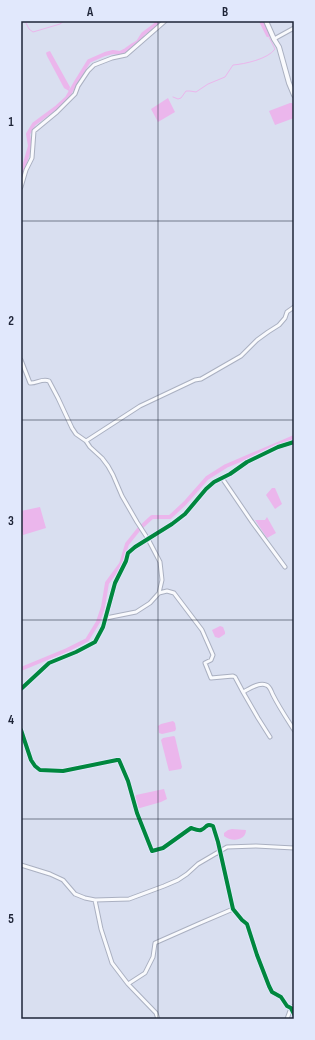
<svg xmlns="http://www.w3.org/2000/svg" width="315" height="1040" font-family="'Sofia Sans Condensed',sans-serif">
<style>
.water{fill:#ebb6ec}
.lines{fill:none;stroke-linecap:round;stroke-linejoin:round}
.stream{stroke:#ebb6ec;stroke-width:1}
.canal{stroke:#ebb6ec;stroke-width:4}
.minor-casing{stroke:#aab0c1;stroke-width:5}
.tertiary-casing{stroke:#aab0c1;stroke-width:6}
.minor{stroke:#f9fafd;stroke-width:3}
.tertiary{stroke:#f9fafd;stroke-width:4}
.cycleway-casing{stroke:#e1e8fc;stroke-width:6}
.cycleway{stroke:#00873e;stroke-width:4}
.grid{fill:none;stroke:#1e2437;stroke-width:1;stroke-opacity:0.55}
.neatline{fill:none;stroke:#1e2437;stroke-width:1.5}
.grid-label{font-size:13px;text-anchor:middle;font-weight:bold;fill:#1e2437}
</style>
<rect width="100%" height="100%" fill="#d9dff0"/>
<path class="water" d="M50 51 70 87 69 91 64 88 47 56 46 53 47 52Z
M168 98 175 112 158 122 151 109Z
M290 103H292L294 106V118L275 125 269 111Z
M272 488H275L282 504 275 509 266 495Z
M40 507 46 528 23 535 21 529V511Z
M267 517 276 533 267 538 255 520H265Z
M220 626 223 627 225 632V634L219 638 215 637 212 630Z
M173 721 175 723 176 729 175 731 162 734 159 733 158 726 161 724Z
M174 736 175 737 182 767 181 769 169 771 161 740 163 738Z
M164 789 167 799 161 802 140 808H138L137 807 135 797 136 795Z
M232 829 246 830C246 841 231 842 224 836V833L228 830Z"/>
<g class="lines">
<path class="stream" d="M25 21 29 29 33 32 60 24 64 21
M173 97 178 99 181 98 186 91H190L196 92 208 84 225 77 233 65C245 64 268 59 275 49L268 35"/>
<path class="canal" d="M261 21 268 35
M21 177 30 146 28 134 34 124 57 107 67 98 76 82 89 61 105 54 113 52 120 53 126 50 133 45 138 42 143 34 155 25 158 21
M21 669 67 650 87 640 98 622 103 607 107 583 121 564 127 544 139 529 152 517H170L185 503 207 478 226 466 294 437"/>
<g class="minor-casing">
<path id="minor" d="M274 39 294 28
M21 187 26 170 32 158 34 131 57 112 75 94 78 86 88 71 94 65 112 58 126 55 165 21
M21 360 30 383C36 384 42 378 49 381L58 398 72 428 76 434 86 441 90 447 102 458 108 466 113 475 122 496 137 522 148 539 160 562 162 580 159 593 150 603 136 612 106 618
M86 441 140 406 195 380 201 379 241 356 257 340 268 332 279 325 285 318 287 312 294 307
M222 478 252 522 285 567
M159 593 167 591 174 593 202 630 213 655 211 660 205 663 211 678 233 676 235 677 243 692C249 689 259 682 266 685 270 686 271 691 273 695 279 707 287 719 294 730
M21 689 49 663 76 652 95 642 103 627 115 583 126 561 128 553 135 547 172 524 185 514 206 489 214 482 230 474 247 462 278 447 294 442
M243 692 258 718 270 737
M21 730 31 760 35 766 40 770 63 771 117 760H119L128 781 137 813 152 851 163 848 191 828C194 829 198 831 201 830 207 828 205 823 213 826L218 842 233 909 242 920 247 924 257 955 269 986 272 992 281 997 287 1006 291 1008 294 1014
M21 865 50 874 63 880 75 894 85 898 95 900 129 899 164 886 178 880 187 874 198 864 227 847 256 846 294 848
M95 900 101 929 112 963 128 984 156 1013 158 1019
M128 984 145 973 153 957 155 943 198 924 233 909
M287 1019 291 1008 294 1006"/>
</g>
<g class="tertiary-casing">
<path id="tertiary" d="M266 21 274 39 279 47 289 83 294 95"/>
</g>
<use href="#minor" class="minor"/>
<use href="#tertiary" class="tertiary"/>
<g class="cycleway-casing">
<path id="cycleway" d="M21 689 49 663 76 652 95 642 103 627 115 583 126 561 128 553 135 547 172 524 185 514 206 489 214 482 230 474 247 462 278 447 294 442
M21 730 31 760 35 766 40 770 63 771 117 760H119L128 781 137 813 152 851 163 848 191 828C194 829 198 831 201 830 207 828 205 823 213 826L218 842 233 909 242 920 247 924 257 955 269 986 272 992 281 997 287 1006 291 1008 294 1014"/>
</g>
<use href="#cycleway" class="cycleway"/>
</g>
<path class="grid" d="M158 21V1019M21 221H294M21 420H294M21 620H294M21 819H294"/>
<rect width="315" height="1040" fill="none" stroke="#e1e8fc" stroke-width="44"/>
<rect x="22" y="22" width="271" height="996" class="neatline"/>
<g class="grid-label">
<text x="90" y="16">A</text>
<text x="225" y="16">B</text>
<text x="11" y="126">1</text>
<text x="11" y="325">2</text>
<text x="11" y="525">3</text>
<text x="11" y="724">4</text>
<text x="11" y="923">5</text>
</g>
</svg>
